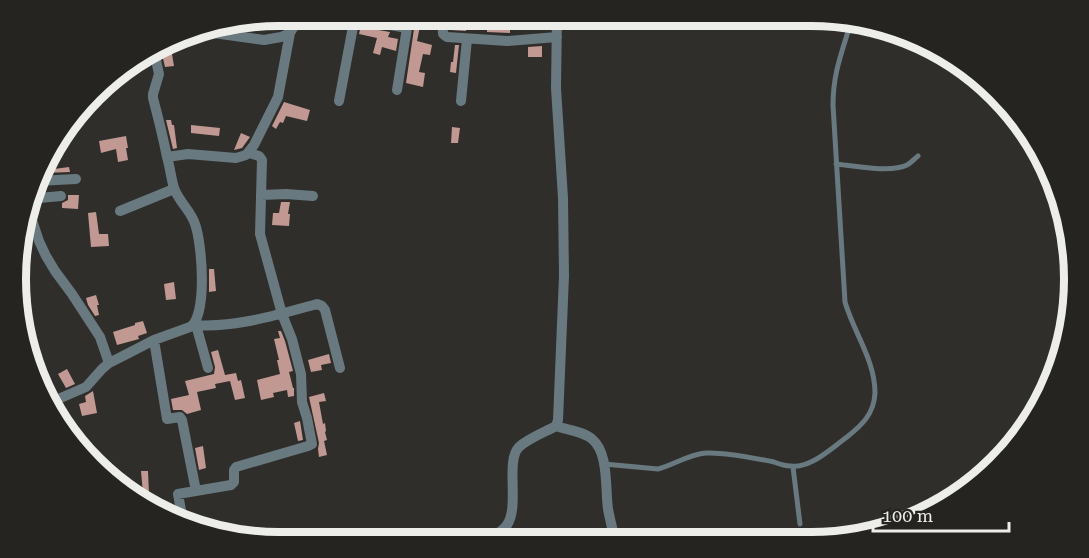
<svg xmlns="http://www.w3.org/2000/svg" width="1089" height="558" font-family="'Roboto Serif',serif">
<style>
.building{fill:#c19992}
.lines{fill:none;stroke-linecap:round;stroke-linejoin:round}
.lane{stroke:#697980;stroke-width:5}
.street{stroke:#697980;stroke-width:10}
.rim{fill:none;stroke:#ededea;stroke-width:8}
</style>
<rect width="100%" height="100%" fill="#2f2e2b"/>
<path class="building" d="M412 15H435V23L421 21 417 41 432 45 430 55 423 54 419 72 425 73 423 87 406 83 414 29 413 20H411Z
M450 15H467L466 31 450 30Z
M503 24H510V33L487 32V28L503 29Z
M361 25 367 28 390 32 388 37 398 39 396 51 382 47 380 55 373 53 377 38 359 34Z
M455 45H459L456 73 450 72 451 62H453Z
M542 46V57H528V47Z
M171 48 174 66 165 67 161 50Z
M284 102 310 110 307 121 286 116 283 123 280 122 276 129 272 126Z
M166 120H171L172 125H174L177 148 173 149Z
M191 125 220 128 219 136 191 133Z
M452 127 460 128 458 143H451Z
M241 133 250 137 242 148 234 150Z
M126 136 128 148H126L128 160 118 162 116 149 101 153 99 141Z
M53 164 54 169 69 167 70 172 44 173 43 168 45 165Z
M68 195H79L78 209 62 208V203L68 200Z
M281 202H290L288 214H290L289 226 272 225 273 213H279Z
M96 212 99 234H108L109 246 91 247 88 213Z
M209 269H214L216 291 209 292Z
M174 282 176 299 166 300 164 284Z
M96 295 99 305H97L99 315 95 316 88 305 86 298Z
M143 321 147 333 138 336 139 339 117 345 113 332 135 325V323Z
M278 331H281L285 341 293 371 289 372 293 388H294V396L288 397 287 390 273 393 274 397 261 400 257 380 280 374 277 360H279L274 339 280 338Z
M218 350 225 375 236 373 238 381 241 380 245 398 235 400 230 381 215 384 216 388 197 392 201 410 187 414 182 410H173L171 399 189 395 185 381 214 374 215 367 211 352Z
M329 354 331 363 321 365 322 370 311 372 308 360Z
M67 369 75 384 66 388 58 374Z
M93 391 97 413 82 416 79 404 86 402 85 396Z
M324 393 326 401 319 402 323 424 325 423 326 431 325 432 327 440 324 441 327 455 319 457 318 449 319 443 309 397Z
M300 421 303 440 298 441 294 423Z
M203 446 206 468 199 470 195 448Z
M141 471H148L149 494H143Z"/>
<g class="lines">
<path class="lane" d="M836 164C854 166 891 173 907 165 911 163 914 159 918 156
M604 464 658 469C674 465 689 454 706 453 727 452 753 458 774 462 779 464 786 466 791 466 798 467 807 464 813 461 825 455 836 445 847 437 862 425 874 414 875 393 875 360 854 333 845 302L833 105C833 73 842 52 851 22
M793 467 800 524"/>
<path class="street" d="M442 15 443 34 447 37 507 41 557 37
M362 16 368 21 407 28 397 90
M192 30 264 40 281 37 290 33 301 15
M339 101 355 16
M461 101 467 39
M167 157 188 154 236 158 246 155 254 145 278 97 290 33
M37 181 76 179
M261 195 286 194 313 196
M29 199 61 196
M28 201 30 214 39 241 46 256 55 271 72 294 100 337 109 363
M120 211 174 189
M194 325C235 328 277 315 317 304L322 306 325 310 340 368
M196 325 208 368
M154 340 167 419 180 417 182 420 196 491
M49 403 86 387 102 369 109 363 121 357 154 340 190 327C208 316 202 243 195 224 191 211 179 202 174 188 171 178 170 167 167 157 163 137 158 117 153 98V94L159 74 154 51
M556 426C567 430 583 431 592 439 609 453 605 488 608 509 610 520 613 531 615 541
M122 484 123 485
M183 521 178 494 231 485 234 482V470L236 467 308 446 312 444 307 418 302 402 301 374 292 339 282 314 260 234 262 160 259 156 249 153
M286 542 301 540 309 542
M485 542C493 537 502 532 507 525 520 506 505 461 519 447 529 438 545 432 556 426L558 420 564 276 563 198 556 88 557 15"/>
</g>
<path d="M0 0H1089V558H0ZM279 26H811A253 253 0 0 1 1064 279V279A253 253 0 0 1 811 532H279A253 253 0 0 1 26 279V279A253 253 0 0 1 279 26Z" fill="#252421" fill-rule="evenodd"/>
<path class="rim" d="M279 26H811A253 253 0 0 1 1064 279V279A253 253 0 0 1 811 532H279A253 253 0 0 1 26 279V279A253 253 0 0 1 279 26Z"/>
<path d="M873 522v9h136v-9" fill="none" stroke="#ededea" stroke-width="3"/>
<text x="882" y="522" font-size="18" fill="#ededea" stroke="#252421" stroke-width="4.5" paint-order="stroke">100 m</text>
</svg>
